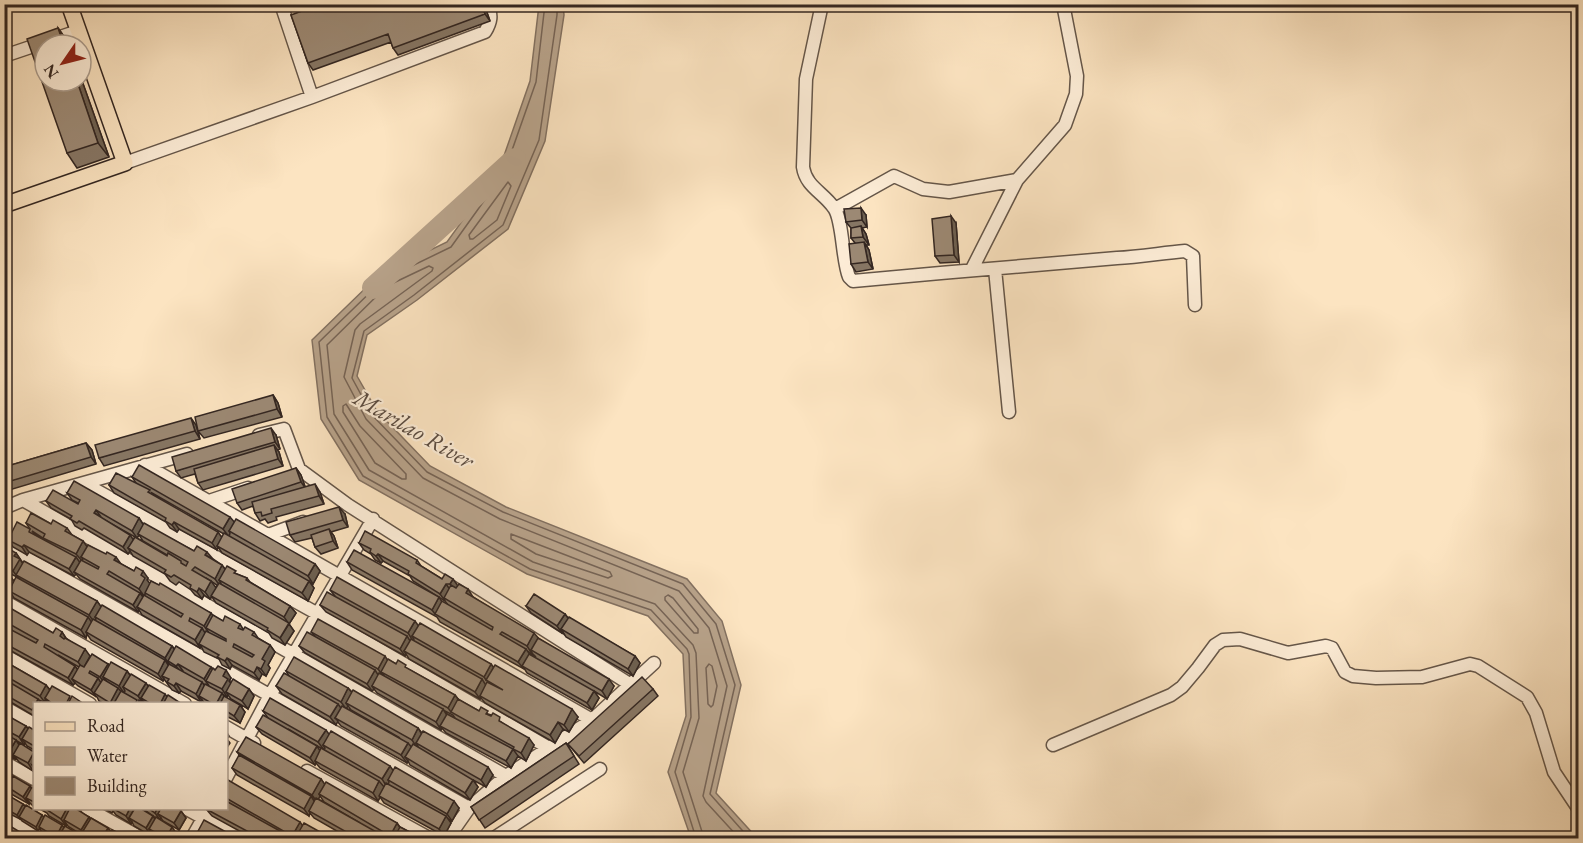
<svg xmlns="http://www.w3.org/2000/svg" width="1583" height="843" font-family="'EB Garamond',serif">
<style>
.water{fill:#b8a38b;stroke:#837161;stroke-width:1.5}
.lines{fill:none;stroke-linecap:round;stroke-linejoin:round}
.shore{stroke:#766456;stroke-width:1.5}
.river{stroke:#b8a38b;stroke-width:22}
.minor-casing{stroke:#655649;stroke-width:15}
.major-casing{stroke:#332621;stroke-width:18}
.minor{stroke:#fdedd7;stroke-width:12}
.major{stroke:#fce4c1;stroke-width:15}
.wall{fill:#867664;stroke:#332621;stroke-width:1.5;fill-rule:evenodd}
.shaded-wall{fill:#6d6051;stroke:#332621;stroke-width:1.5}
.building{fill:#9c8974;stroke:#332621;stroke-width:1.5;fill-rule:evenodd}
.labels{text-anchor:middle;stroke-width:4.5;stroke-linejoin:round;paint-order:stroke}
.water-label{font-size:24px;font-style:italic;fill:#5b4c41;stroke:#fdedd7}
</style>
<rect width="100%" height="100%" fill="#fce4c1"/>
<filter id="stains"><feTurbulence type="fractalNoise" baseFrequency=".00333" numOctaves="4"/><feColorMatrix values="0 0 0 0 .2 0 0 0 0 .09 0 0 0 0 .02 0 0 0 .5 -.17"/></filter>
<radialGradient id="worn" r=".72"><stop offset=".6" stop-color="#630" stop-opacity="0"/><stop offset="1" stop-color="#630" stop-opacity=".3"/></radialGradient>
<path class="water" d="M539 5H563L564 15 545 141 508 229 417 300 367 335 357 376 377 411 430 466 506 507 687 579 722 621 741 685 716 793 757 838H691L668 772 686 716 683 654 648 616 527 574 359 480 321 419 312 340 379 275 447 242 499 170 530 81Z"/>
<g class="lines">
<path class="shore" d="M545 4 536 82 504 173 451 247 383 280 319 342 327 417 363 476 530 569 651 610 687 649 689 654 691 717 675 772 696 838
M557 4V15L539 140 503 225 414 295 364 331 352 378 372 415 427 472 503 512 683 584 716 624 735 685 710 794 749 838
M508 182 511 186 497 220 473 239H470L469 235Z
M346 404 360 426 406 474V479H402L375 463 343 412V406Z
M511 534 610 572 612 576 608 578 536 554 511 539Z
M668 595 673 598 698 629V633H694L665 600V597Z
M709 664 712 666 717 686 713 705 711 707 708 704 706 668Z
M704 838 683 772 699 718 696 653 693 645 655 604 533 562 369 470 334 414 327 345 387 286 429 266 433 268 432 271 360 324 355 330 344 377 366 419 423 478 500 519 679 591 709 628 727 686 703 796 706 802 739 838"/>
<path class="river" d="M373 288 515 159"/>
<g class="minor-casing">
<path id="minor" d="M281 4 312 97
M822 4 806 79 803 167C806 187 823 192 834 208 843 220 842 260 849 277L853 281C941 273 1028 265 1117 258 1139 257 1162 253 1185 251L1193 256 1195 305
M4 56 78 31
M125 163 312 97 485 32C491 22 492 16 488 4
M835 209 894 176 923 189 949 192 1017 180
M972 269 1017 180 1065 125 1076 94 1077 76 1063 4
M995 269 1009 412
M259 435 284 429 299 469 348 505 631 685
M145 465 592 720
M85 484 318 614 549 748
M23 500 506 776
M209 501 248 488
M4 508 23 500 187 454
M268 535 303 522
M4 545 469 808
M4 601 185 704
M4 655 90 704
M4 707 34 724
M226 727 254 743
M1053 745 1171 695 1182 687 1198 668 1215 645 1223 640 1240 639 1288 653 1326 646 1332 648 1345 672 1353 676 1376 678 1422 677 1470 664 1478 666 1527 697 1536 713 1554 772 1578 808
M4 762 34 779
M307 771 429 838
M226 778 269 697 373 519
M87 808 141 838
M185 808 240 838
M4 817 44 838
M192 838 209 808
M448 838 469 808 506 776 592 720 654 663
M494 838 600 769"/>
</g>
<g class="major-casing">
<path id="major" d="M4 205 125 163 69 4"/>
</g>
<use href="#minor" class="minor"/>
<use href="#major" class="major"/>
</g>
<path class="wall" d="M484 4 490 21 398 55 393 48 391 42 313 70 308 63 291 15Z
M58 28 68 42 81 81V78L109 157 77 168 67 153Z
M866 215 867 227 862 228 866 234 869 245H866L869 250 873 269 856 272 851 264 855 243 851 238V228L846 222Z
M956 223 959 262 940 263 935 256Z
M273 395 278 403 282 417 204 438 198 431Z
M196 425 200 439 104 466 99 458Z
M276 435 280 449 277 450 279 452 283 466 203 490 198 483 195 474 181 478 176 471Z
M86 443 92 450 96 464 6 491 4 489V467Z
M296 468 301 475 305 487 320 492 324 504 276 517 277 520 268 523 265 519 260 521 255 513 253 506 242 510 237 503Z
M132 477 234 522 315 564 320 571 313 584 310 582 314 588 308 601 222 553 218 547 217 550 179 529 177 532 170 528 166 522 114 493 109 485 136 483ZM152 493 224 534 222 537 153 495Z
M67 493 139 518 143 524 194 551 213 559 222 565 225 569 247 578 250 582 290 606 296 613 289 624 294 631 285 645 272 638 269 633 216 603 212 597 210 599 204 595 202 599 195 595 191 590 179 582 176 585 170 581 165 574 133 556 130 551 128 554 84 528 82 530 75 526 71 519 51 508 46 501 78 504V503L72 500ZM101 518 135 537 133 539ZM139 535 143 541 167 555V556L137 538ZM206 578 217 585 216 588Z
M345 514 348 527 331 532 334 536 338 548 321 554 315 547 312 538 295 542 290 535Z
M26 523 51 524 67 528 72 535 83 541 87 547 148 578 147 580 150 584 211 613 213 616 223 621 240 624 243 629 254 632 258 638 270 645 275 652 268 665 270 668 266 676 262 674 259 680 232 665 230 669 222 665 219 659 204 652 201 646 200 648 142 615 139 610 138 612 80 579 76 574 74 576 29 552 27 555 13 547 8 540 30 529ZM32 531 43 538 45 540 34 534Z
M359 543 417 560 421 566 442 579 457 586 473 597 614 686 607 699 594 691 599 698 592 710 527 673 524 668V669L440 622 437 617 352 570 347 562 448 605 445 601 413 581 410 576 383 561 381 563 375 560 371 554 364 550ZM527 651 532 654V653L536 657 529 654Z
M4 551 7 552 16 553 23 563 97 601 101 607 172 646 175 649 231 678 229 681 231 683 249 689 254 696 248 709 231 699 228 695 227 697 222 694 224 697 240 705 245 712 240 723 226 716V704H205L202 700 201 702 181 691 179 693 172 690 164 679 163 681 91 640 87 634 86 638 14 598 10 592 8 594 4 592ZM11 574 19 578 20 579 14 581 10 576Z
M330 590 418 626 491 664 494 668 578 717 569 732 563 729 555 743 485 703 481 698 480 699 409 659 406 654 405 656 326 612 320 605 335 596Z
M4 606 53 633 62 632 66 638 90 656 108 664 110 665 127 671 130 675 167 697 182 704H104L99 701 97 697 78 686 75 683 73 685 4 647ZM58 655 79 667 78 669Z
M526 606 565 614 568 618 635 656 640 663 633 676 566 637 563 632 562 633 531 613Z
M311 632 388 660 410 670 455 695 459 700 479 711 491 715 534 745 526 761 518 756 511 768 446 733 442 728 441 730 377 693 374 689 372 691 305 653 299 646 315 636ZM443 710 453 715 455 718 447 714Z
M4 661 46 685 50 690 84 704 44 702 39 700 34 704V716L4 698Z
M286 671 348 688 352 692 418 728 422 733 493 775 486 787 473 780 478 787 470 800 410 765 408 761 407 763 341 726 337 721 336 725 282 694 276 686 289 676ZM348 706 351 710 400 738 346 708Z
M653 689 658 696 584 763 568 744Z
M263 711 329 734 459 808 452 821 448 819 451 823 444 836 384 803 380 797 378 801 320 768 316 763 315 765 262 734 256 727 268 718ZM288 729 321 748 320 751 317 746Z
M4 714 9 718 26 726 28 728 34 730V750L27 746 25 743 24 745 8 736 6 732 4 733Z
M4 733 19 744 34 752V768L33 771 19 762 16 758 15 759 4 754Z
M566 743 579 764 485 828 471 807Z
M237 752 321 779 324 784 397 823 400 827 421 838H349L314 818 310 813 309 816 237 775 232 768 240 756ZM320 796 324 802 360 823 318 799Z
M4 772 10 775 12 777 30 786 31 788 34 789V807L29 802V804L11 794 10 792 8 794 4 792Z
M226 782 303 826 331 838H252L212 816 206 809 226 808Z
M4 793 6 795 42 815 44 818 82 836 84 838H55L41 831 40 828 38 831 22 821 20 818V819L4 811Z
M38 808H70L89 817 90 819 108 828 111 832 129 838H88L87 836 85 837 69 827 67 825 66 826 49 816 47 813Z
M103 808H141L153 816 155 819 156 818 142 808H178L181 811 186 818 179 830 163 821 161 818 160 820 177 834 175 838H158L155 837 152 834 151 836 134 826 132 822 131 824 116 815 113 811 112 813Z"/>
<path class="shaded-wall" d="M481 4H484L490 21 485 14Z
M58 28 68 42 69 45H64Z
M81 78 109 157 98 143 77 81H81Z
M861 208 866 215 867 227 862 220Z
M951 216 956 223 959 262 954 255Z
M861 226 866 234 869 245 863 237Z
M864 242 869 250 873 269 868 262Z
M273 395 278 403 282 417 277 409Z
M191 418 196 425 200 439 195 431Z
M271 428 276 435 280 449 275 442Z
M86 443 92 450 96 464 91 457Z
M274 445 279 452 283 466 278 459Z
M296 468 301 475 306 489 301 482Z
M315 484 320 492 324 504 319 496Z
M339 507 345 514 348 527 343 520Z
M96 510 101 517 94 513Z
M230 517 236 524 229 531 230 533 229 537 223 529Z
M139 518 144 526 138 534 139 535 137 538 132 531Z
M174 522 179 529 177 532 172 525Z
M329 529 334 536 338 548 333 541Z
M218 532 223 539 217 546 218 547 217 550 212 543Z
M130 535 135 542 128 548 130 551 128 554 123 547Z
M83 541 88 548 81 557 83 559 82 561 76 554Z
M24 545 29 552 27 555 22 547Z
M207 552 213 559 205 555Z
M16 553 25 567 16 575 19 579 13 571 14 556Z
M378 554 383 561 381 563 376 556Z
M76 557 81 564 74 572 76 574 74 576 69 569Z
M116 557 121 564 114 560Z
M315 564 320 571 313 584 308 576Z
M222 565 227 572 219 580 221 583 220 586 215 579Z
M6 567 11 574 10 576 15 583 8 594 4 589V569Z
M143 571 148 578 147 580 151 585 144 596 139 589 141 575Z
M453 579 458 586 455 592 450 584Z
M211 581 217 589 210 599 205 592Z
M309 581 314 588 308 601 302 593Z
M446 584 451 591 444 598 445 601 440 594Z
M199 588 204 595 202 599 197 592Z
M468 589 473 597 471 600 466 593Z
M140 593 145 600 137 607 139 610 138 612 133 605Z
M439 597 444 605 435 614 432 610Z
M97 601 102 608 95 617 96 619 94 622 89 615Z
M290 606 296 613 289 624 294 631 285 645 280 638 289 624 284 617Z
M211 613 216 620 206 628 209 633 204 626Z
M565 614 570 621 561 629 563 632 562 633 557 626Z
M88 617 93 624 86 632 87 634 86 638 81 630Z
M415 621 420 628 412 636 414 639 413 641 408 633Z
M202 628 207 636 199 644 201 646 200 648 195 640Z
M62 632 67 640 65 644 60 636Z
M534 633 540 640 531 650 532 653V654L527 646Z
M407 636 412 644 404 651 406 654 405 656 400 649Z
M270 645 275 652 268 665 270 668 266 676 261 669 262 659Z
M172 646 177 653 168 661 170 666 165 658Z
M85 649 90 656 83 669 78 662Z
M526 649 531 656 522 666 524 669 518 662Z
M385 656 390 664 381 672 384 675 383 676 378 669Z
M635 656 640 663 633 676 628 669Z
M227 658 232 665 230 669 225 661Z
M165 660 170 668 162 676 164 679 163 681 158 674Z
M108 664 114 671 103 677 107 682 106 685 100 677Z
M178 664 183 671 181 673 176 666Z
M491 664 496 671 486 680 484 677Z
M75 666 80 673 72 679 75 683 73 685 68 678Z
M211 667 216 674 206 681 209 686 204 679Z
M257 667 262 674 259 680 254 673Z
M226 670 231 678 229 681 233 686 226 692 228 695 227 697 222 689 223 676Z
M375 670 380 678 372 686 374 689 372 691 367 684Z
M127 671 132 678 123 687 125 691 124 693 119 686Z
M98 678 103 686 94 693 96 697 91 690Z
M482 679 487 687 480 696 481 698 480 699 475 692Z
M609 679 614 686 607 699 602 691Z
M202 682 207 689 199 696 202 700 201 702 196 694Z
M146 683 151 690 141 698 144 702 143 703 138 696Z
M176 683 181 691 179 693 174 686Z
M46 685 52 693 45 698 47 701 46 704 40 696Z
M118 688 124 695 114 704H111L110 703Z
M348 688 354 695 346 703 348 706 346 709 341 702Z
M249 689 254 696 248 709 242 701Z
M594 691 599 698 592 710 587 703Z
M222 693 227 701 225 704H216Z
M165 694 171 702 169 704H160Z
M455 695 460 702 451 712 448 708Z
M38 699 42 704H35Z
M338 704 343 711 335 718 338 721 336 725 330 717Z
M240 705 245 712 240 723 234 716Z
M443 709 448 717 440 726 442 728 441 730 436 722Z
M572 709 578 717 569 732 564 725Z
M6 715 12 722 4 729V718Z
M558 722 563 729 555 743 550 735Z
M26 726 31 733 22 739 25 743 24 745 19 737Z
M418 728 423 736 416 743 418 746 417 748 412 740Z
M326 730 331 737 323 745 325 748 324 750 318 742Z
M226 731 229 736 227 739 230 743 226 749Z
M529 738 534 745 526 761 521 753Z
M16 740 21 748 13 755 16 758 15 759 9 752Z
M408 743 414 750 405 757 408 761 407 763 401 755Z
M317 746 322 754 315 761 316 763 315 765 310 758Z
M513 749 518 756 511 768 506 761Z
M34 752V766L32 765 34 768 33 771 28 763Z
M390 766 395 773 388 780 389 782 387 787 382 779Z
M488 767 493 775 486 787 481 780Z
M10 775 15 782 6 786 10 792 8 794 4 789V785Z
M321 779 326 786 319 794 320 796 317 802 312 795Z
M473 780 478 787 470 800 465 793Z
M379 781 385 788 378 801 373 793Z
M30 786 34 793 26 798 29 802V804L23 797Z
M311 796 316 804 309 811 310 813 309 816 304 809Z
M454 801 459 808 452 821 447 814Z
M23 804 26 807 20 819 17 815Z
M67 808H70L73 814 64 820 67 825 66 826 61 819Z
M130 808H135L129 818 132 822 131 824 126 816Z
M157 808H167L158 814 161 818 160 820 155 813Z
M181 811 186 818 179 830 174 823Z
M42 815 45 819 38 831 36 827Z
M153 816 158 824 149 829 152 834 151 836 146 828Z
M446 816 451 823 444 836 439 829Z
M89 817 94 824 83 831 87 836 86 837 81 830Z
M300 822 305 829 296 837 297 838H294L292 836Z
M397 823 402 831 398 838H391L390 836Z
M62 825 65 829 58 837 59 838H57L56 837Z
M172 827 177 834 175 838H166Z
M108 828 113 835 112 838H102Z
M20 832 25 838H17Z"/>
<path class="building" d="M481 4 485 14 393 48 388 34 308 63 291 15 321 4Z
M58 28 64 45H45V81H77L98 143 67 153 27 39Z
M861 208 862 220 846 222 844 209Z
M951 216 954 255 935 256 932 219Z
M861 226 863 237 851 238V228Z
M864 242 868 262 851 264 849 244Z
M273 395 277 409 198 431 195 417Z
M191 418 195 431 99 458 95 445Z
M271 428 275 442 176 471 172 457Z
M86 443 91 457 4 483V467Z
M274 445 278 459 198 483 194 469Z
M139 465 230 517 223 529 132 477Z
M296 468 301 482 237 503 232 489Z
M116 473 150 490 148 492 218 532 212 543 174 522 172 525 165 521 166 518 109 485Z
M74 481 139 518 132 531 96 510 94 513 130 535 123 547 79 521 77 523 70 519 72 516 46 501 53 490 78 504 80 500 67 493Z
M315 484 319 496 271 509 272 513 262 516 261 512 255 513 252 502Z
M339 507 343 520 290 535 286 522Z
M31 513 51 524 53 520 67 528 65 531 83 541 76 554 43 538 45 534 26 523Z
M236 519 315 564 308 576 229 531Z
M17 522 30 529 29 532 76 557 69 569 24 545 22 547 8 540Z
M144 523 194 551 197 546 207 552 205 555 222 565 215 579 195 567 192 570 211 581 205 592 199 588 197 592 190 588 191 585 174 575 171 577 164 573 166 570 128 548 135 537 167 556 168 553 181 561V563L186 566 188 562 138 534Z
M329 529 333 541 315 547 311 535Z
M365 531 417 560 416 563 442 579 445 574 453 579 450 584H446L440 594 408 574 409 571 378 554 376 556 370 552 371 549 359 543Z
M224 533 309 581 302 593 217 546Z
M88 545 106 554 107 552 116 557 114 560 134 571 136 567 143 571 141 575 145 578 139 589 109 571 107 574 140 593 133 605 74 572 81 560 98 569 99 567 81 557Z
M9 549 16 553 14 556 20 559 13 571 6 567 4 569V551L7 552Z
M354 550 439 597 432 610 347 562Z
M24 561 97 601 89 615 16 575Z
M227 566 236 571 234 573 247 578 246 580 290 606 284 617 219 580Z
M4 572 10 575 4 584Z
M16 577 88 617 81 630 9 591Z
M337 577 415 621 408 633 330 590Z
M151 581 159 585 160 583 211 613 204 626 190 618 189 621 202 628 195 640 137 607 144 595 181 617 183 614 145 593Z
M219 583 289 623 280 638 267 630 268 628 211 596Z
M459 584 468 589 466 593 534 633 527 646 502 632 500 634 526 649 518 662 435 614 442 601 492 630 493 627 444 598 451 585 456 588Z
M327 592 407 636 400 649 320 605Z
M534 594 565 614 557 626 526 606Z
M5 605 53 633 56 628 62 632 60 636 64 639 65 638 85 649 78 662 45 644 44 647 75 666 68 678 4 643V626L36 643 38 640 4 621Z
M102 605 172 646 165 658 95 617Z
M213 615 223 621 225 616 240 624 238 628 243 630 245 627 254 632 252 635 270 645 262 659 265 661 261 669 257 667 254 673 227 658 225 661 217 657 219 655 199 644 206 631 226 641V639L206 628ZM234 644 254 655 252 657 233 647Z
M569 617 635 656 628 669 561 629Z
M93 619 165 660 158 674 86 632Z
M318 619 385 656 378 669 311 632Z
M420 623 491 664 484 677 412 636Z
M307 632 375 670 367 684 299 646Z
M538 638 609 679 602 691 531 650Z
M411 639 482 679 475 692 404 651Z
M176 646 211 667 204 679 178 664 176 666 168 661Z
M92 654 108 664 100 677 90 671 89 673 98 678 91 690 72 679 80 665 84 667Z
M529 654 594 691 587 703 522 666Z
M294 657 348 688 341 702 286 671Z
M388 659 396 664 398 660 406 665 405 667 455 695 448 708 381 672Z
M4 661 46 685 40 696 4 675Z
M111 662 127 671 119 686 103 677Z
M169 664 202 682 196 694 176 683 174 686 167 682 169 679 162 676Z
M495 665 572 709 564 725 558 722 550 735 480 696 487 682 503 690 486 680Z
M218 666 226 670 223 676 228 679 222 689 206 681 213 668 215 670Z
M284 673 338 704 330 717 276 686Z
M379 673 443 709 436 722 372 686Z
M131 674 146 683 138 696 123 687Z
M642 677 653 689 579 756 568 744Z
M4 679 38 699 32 710 4 694Z
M103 679 118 688 110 703 94 693Z
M233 679 249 689 242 701 226 692Z
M205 684 222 693 216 704H213L199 696Z
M149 685 165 694 160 704H151L141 698Z
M52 686 70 696 66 704H53L45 698Z
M353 690 418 728 412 740 346 703Z
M121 691 137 700 135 704 114 703Z
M168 695 182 704H163Z
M72 696 84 704H68Z
M224 696 240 705 234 716 226 711V704H220Z
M270 698 326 730 318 742 263 711Z
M458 699 479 711 481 707 488 711 486 714 491 716 493 713 500 717 499 721 529 738 521 753 513 749 514 747 451 712Z
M45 700 52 704H43Z
M139 700 145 704H138Z
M342 706 408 743 401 755 335 718Z
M447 714 513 749 506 761 440 726Z
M263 715 317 746 310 758 256 727Z
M10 717 26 726 19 737 4 729V726Z
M29 727 34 730V746L22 739Z
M331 731 390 766 382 779 323 745Z
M423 731 488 767 481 780 416 743Z
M4 733 16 740 9 752 4 749Z
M246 737 321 779 312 795 237 752Z
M20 743 34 752 28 763 13 755Z
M566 743 574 756 479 820 471 807Z
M413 744 473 780 465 793 405 757Z
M321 748 379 781 373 793 315 761Z
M239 755 311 796 304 809 232 768Z
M395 767 454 801 447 814 388 780Z
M4 772 10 775 4 785Z
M13 776 30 786 23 797 6 786Z
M228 780 300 822 292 836 226 798V782Z
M326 782 397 823 390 836 319 794Z
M386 783 446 816 439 829 379 796Z
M32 787 34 789V802L26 798Z
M6 794 23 804 17 815 4 808V798Z
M316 798 387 838H357L309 811Z
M226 801 289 836 287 838H260L206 809 226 808Z
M26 805 42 815 36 827 19 817Z
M44 808H67L61 819Z
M70 808H75L89 817 81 830 64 820Z
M112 808H130L126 816Z
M135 808H140L153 816 146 828 129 818Z
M148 808H157L155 813Z
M161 808H178L181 811 174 823 158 814Z
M45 815 62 825 56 837 39 827Z
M156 817 172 827 166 838 149 829Z
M91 818 108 828 102 838H96L83 831Z
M204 820 237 838H202L196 835Z
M5 823 20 832 17 838H4V824Z
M304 823 331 838H299L296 837Z
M65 826 82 836 81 838H60L58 837Z
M400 827 421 838H394Z
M112 830 129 838H106Z
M28 835 34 838H25Z"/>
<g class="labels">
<g class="water-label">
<text transform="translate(414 429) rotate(30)" y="8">Marilao River</text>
</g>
</g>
<rect width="1583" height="843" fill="none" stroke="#fce4c1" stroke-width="24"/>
<rect x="6" y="6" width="1571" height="831" fill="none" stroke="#332621" stroke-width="3"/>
<rect x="12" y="12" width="1559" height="819" fill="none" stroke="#332621" stroke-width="1.5"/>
<rect x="33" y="702" width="195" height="108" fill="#fdedd7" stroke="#ac9d8e" stroke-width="1.5"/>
<rect x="45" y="722" width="30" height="9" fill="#fce4c1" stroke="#ac9d8e" stroke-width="1.5"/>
<text x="87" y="732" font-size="18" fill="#332621">Road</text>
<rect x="45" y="747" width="30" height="18" fill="#b8a38b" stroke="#ac9d8e" stroke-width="1.5"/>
<text x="87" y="762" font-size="18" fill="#332621">Water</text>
<rect x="45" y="777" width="30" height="18" fill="#9c8974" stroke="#ac9d8e" stroke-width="1.5"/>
<text x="87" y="792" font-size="18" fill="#332621">Building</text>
<g transform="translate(63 63) rotate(235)"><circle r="28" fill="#fdedd7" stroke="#ac9d8e" stroke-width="1.5"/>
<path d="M0-4.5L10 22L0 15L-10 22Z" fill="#8f2418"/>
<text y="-9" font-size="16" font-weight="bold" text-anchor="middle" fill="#332621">N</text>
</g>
<rect width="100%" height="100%" filter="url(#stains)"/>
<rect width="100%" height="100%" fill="url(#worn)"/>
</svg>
